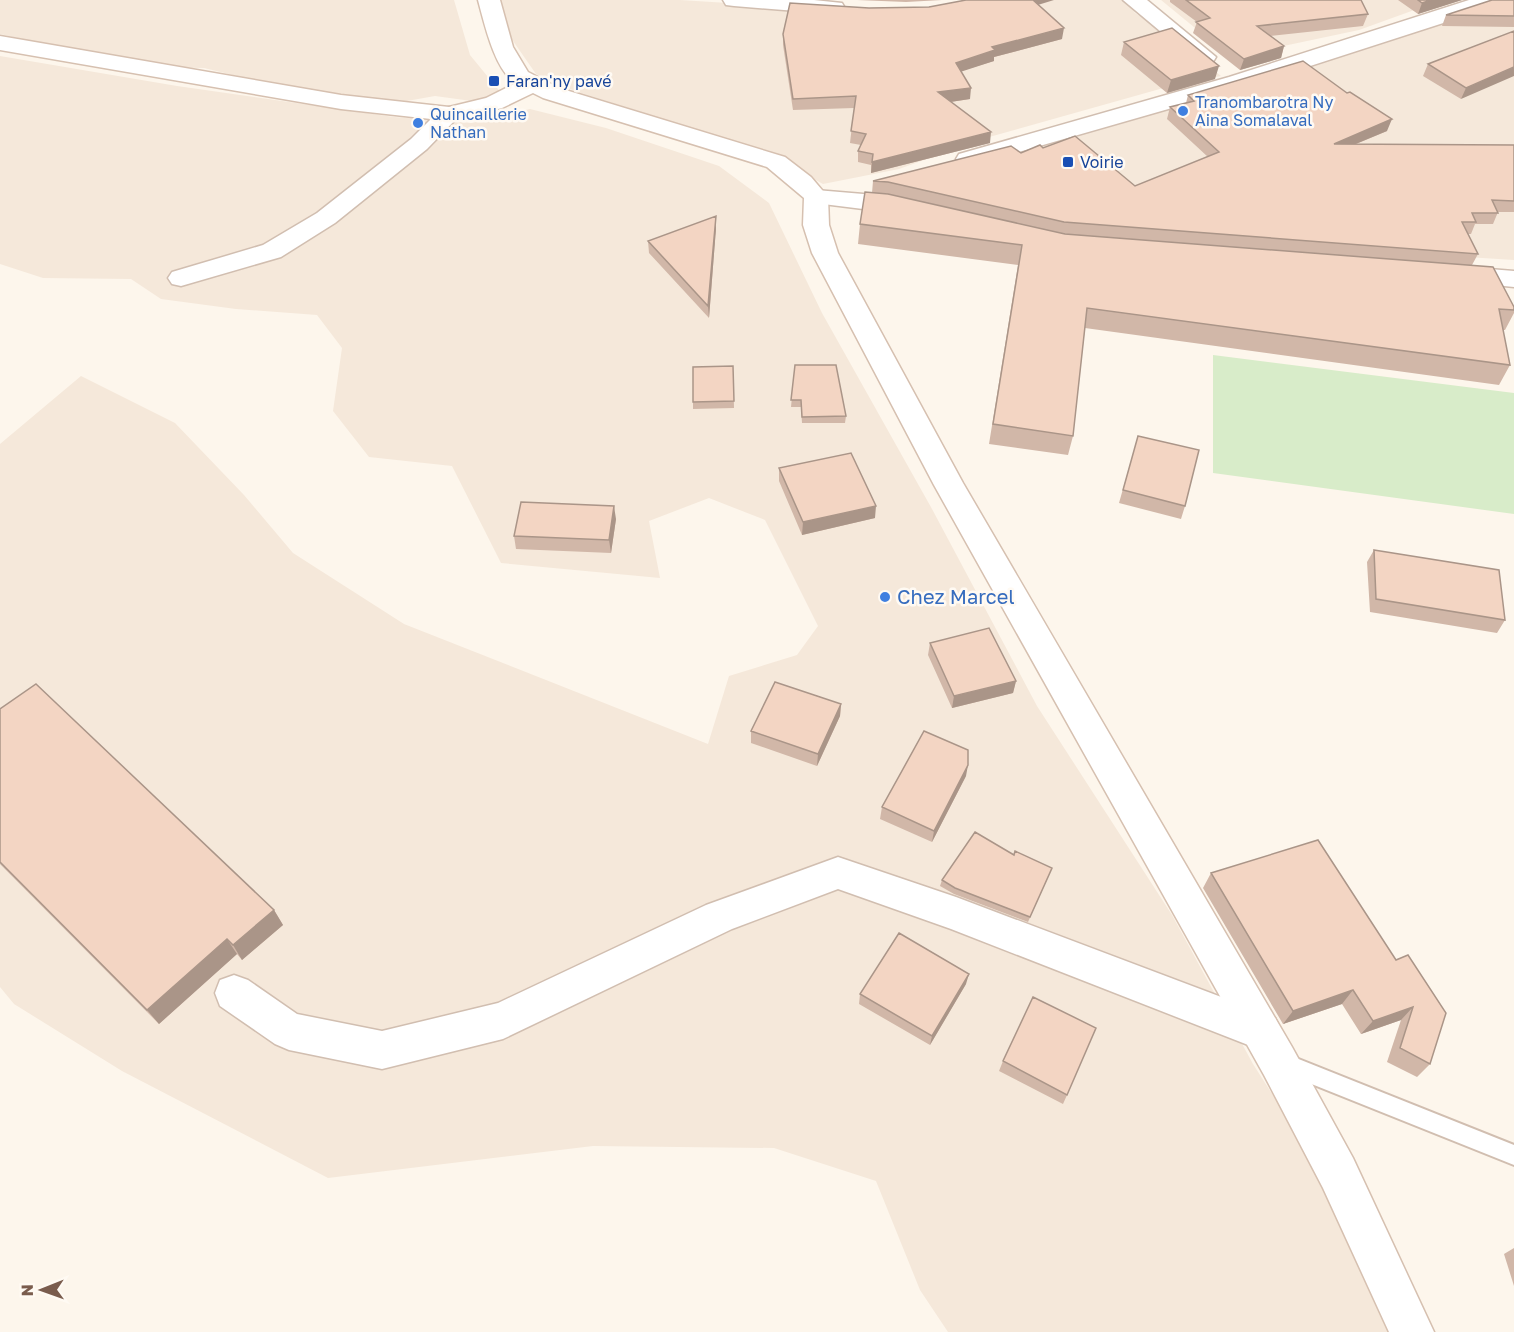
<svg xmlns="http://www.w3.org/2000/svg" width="1514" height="1332" font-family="'Golos Text',sans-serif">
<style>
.residential{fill:#f5e8da}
.green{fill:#d8ecc9}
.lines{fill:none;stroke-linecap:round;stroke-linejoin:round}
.service-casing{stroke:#d1beb0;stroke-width:4}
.minor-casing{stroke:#d1beb0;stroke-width:3}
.secondary-casing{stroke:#d6c0b0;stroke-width:3}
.service{fill:#fff;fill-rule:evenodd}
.minor{fill:#fff;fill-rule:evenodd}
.secondary{fill:#fff;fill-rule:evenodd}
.wall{fill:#d1b7a8;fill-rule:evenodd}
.shaded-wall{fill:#aa9588}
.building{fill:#f3d5c3;stroke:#aa9588;stroke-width:1.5}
.transit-dot{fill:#1a4fb4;stroke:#fffaf3;stroke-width:2}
.shop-dot{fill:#3f7fe0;stroke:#fffaf3;stroke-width:2}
.labels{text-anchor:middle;stroke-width:5;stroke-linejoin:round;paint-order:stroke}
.far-transit-label{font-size:16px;fill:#164399;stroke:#fffaf3;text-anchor:start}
.far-shop-label{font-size:16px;fill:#366cbe;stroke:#fffaf3;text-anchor:start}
.shop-label{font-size:20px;fill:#366cbe;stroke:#fffaf3;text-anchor:start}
</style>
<rect width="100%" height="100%" fill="#fdf6ec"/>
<path class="residential" d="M0 0H454L470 55 506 99 479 102 435 96 390 104 296 90 204 68 149 67 0 34Z
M497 0H680L874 12 895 19 990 0H1125L1135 13 1183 44 1221 76 1167 87 982 139 899 169 823 184 761 150 575 91 536 74 502 25Z
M1161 0H1442L1359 30 1274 48 1239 64Z
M1514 0V260L1182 239 973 218 877 192 954 169 1062 141Z
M0 56 177 86 394 117 472 123 530 109 606 128 719 166 769 203 822 313 932 509 1037 706 1172 915 1253 1064 1329 1183 1399 1332H948L920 1290 876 1181 774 1148 593 1146 328 1178 122 1071 14 1004 0 987V444L81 376 175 423 244 495 293 553 404 624 708 744 729 676 797 655 818 626 765 520 709 498 649 521 660 578 501 563 452 466 369 457 333 411 342 348 317 315 236 309 161 299 131 279 43 278 0 264Z"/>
<path class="green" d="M1213 355 1514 393V514L1213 473Z"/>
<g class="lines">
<g class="service-casing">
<path id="service" d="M1286 1054 1514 1145V1165L1279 1071 1276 1064 1279 1057Z"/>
</g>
<g class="minor-casing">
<path id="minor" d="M723 0H814L842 3 845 8 842 13 834 14 734 6 726 5Z
M1123 0H1147L1216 57 1213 62 1205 64 1197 62Z
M1469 0H1502L1499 5 1245 87 977 164 968 166 959 164 956 159 959 154 1229 77Z
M449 107 457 109 461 114 427 149 335 223 281 257 181 286 172 284 168 278 172 272 263 245 317 213 411 139 441 109Z
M816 190 887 196 918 204 921 209 918 214 909 217 887 212 807 202 804 197 807 192Z
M1453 266 1514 271V287L1444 280 1440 274 1444 268Z
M838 857 956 897 1261 1012 1275 1018 1281 1031 1275 1044 1261 1050 951 929 838 889 732 929 503 1039 382 1069 289 1050 275 1044 220 1006 215 993 220 980 234 975 248 980 297 1014 382 1031 498 1003 706 905Z"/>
</g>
<g class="secondary-casing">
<path id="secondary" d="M478 0H500L513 47 528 72 559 88 785 157 811 177 828 197 829 225 838 253 963 483 1292 1047 1353 1158 1434 1332H1389L1323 1188 1264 1075 934 485 812 253 803 225 804 198 767 167 543 98 533 93 502 108 449 121 341 109 0 50V36L341 95 449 107 486 98 516 83C495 72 484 22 478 0Z"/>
</g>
<use href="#service" class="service"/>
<use href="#minor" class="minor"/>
<use href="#secondary" class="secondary"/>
</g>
<path class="wall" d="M857 0H942L906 2Z
M1170 0H1361L1368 14 1363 26 1270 36 1284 46 1281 58 1240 70 1193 33 1197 22 1170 2Z
M1398 0H1462L1418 14Z
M1514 0V27L1442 26 1446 15Z
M1038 5 1062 39 994 57V61L961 71 970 99 950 102 990 143 871 173V165L858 162V151L861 145 850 143 854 108 793 110 783 45V34L869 8Z
M1514 31 1461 99 1423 76 1428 64Z
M1124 42 1215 79 1167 93 1121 55Z
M1188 95 1387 131 1356 144 1514 145V212H1498L1493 224H1475L1471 234H1467L1478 254 1472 265 1514 307V313L1505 330H1503L1510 365 1499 385 1085 328 1073 436 1068 455 989 444 1018 265 858 244 860 224 872 193 873 181 1021 153 1043 148 1135 186 1208 157 1167 119 1170 107 1186 103ZM876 193 888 194 1005 221Z
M716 228 709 318 649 253 648 241Z
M795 365 846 416 845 423H802L801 407H791Z
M733 366 734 408 693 409V402Z
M1138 436 1185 506 1181 519 1119 503Z
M779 468 875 518 802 535 779 481Z
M616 519 611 553 516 549 514 536Z
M1374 550 1505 620 1497 633 1370 612 1367 562Z
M930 643 1016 681 1013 693 952 708 928 655Z
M841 704 840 716 817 766 751 743V731Z
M0 709 274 910 283 925 242 960 237 954 159 1024 0 864Z
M966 776 932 842 880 819 882 807Z
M1014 855 1050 873 1028 922 954 894 940 886 942 880Z
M1211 873 1396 960 1408 955 1430 1064 1417 1077 1387 1062 1401 1020 1361 1034 1342 1004 1283 1024 1203 888Z
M966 984 930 1045 859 1004 860 994Z
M1003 1061 1067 1095 1063 1104 999 1071Z
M1514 1248V1286L1504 1254Z"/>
<path class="shaded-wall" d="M1029 0H1054L1028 8Z
M1431 0H1462L1418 14 1422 3Z
M1064 28 1062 39 994 57V61L954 74 956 63 992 47Z
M1284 46 1281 58 1240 70 1244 59Z
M1219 66 1215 79 1167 93 1171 80Z
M1514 67V76L1461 99 1466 88Z
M971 88 970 99 937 104 938 92Z
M1392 119 1387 131 1329 155 1334 144Z
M991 132 990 143 871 173 872 162Z
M716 216V228L709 318 708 306Z
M614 506 616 519 611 553 609 540Z
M876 506 875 518 802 535 803 522Z
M1016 681 1013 693 952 708 954 696Z
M841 704 840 716 817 766 818 754Z
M968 765 966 776 932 842 934 831Z
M274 910 283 925 242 960 233 945Z
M227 939 237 954 159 1024 147 1010Z
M969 974 966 984 930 1045 932 1036Z
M1353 990 1342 1004 1283 1024 1293 1011Z
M1413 1007 1401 1020 1361 1034 1373 1021Z"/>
<path class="building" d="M966 0H1033L1064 28 992 47 995 50 956 63 971 88 938 92 991 132 872 162 873 154 858 151 866 134 851 131 856 96 793 99 783 34 790 3 869 8 929 7Z
M1186 0H1361L1368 14 1257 26 1284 46 1244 59 1196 22 1210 18Z
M1418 0H1431L1422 3Z
M1492 0H1514V16L1446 15Z
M1172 28 1219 66 1171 80 1124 42Z
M1514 31V67L1466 88 1428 64Z
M1303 61 1347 93 1350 92 1392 119 1334 144 1514 145V201L1492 200 1498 213H1472L1476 222H1462L1478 254 1064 222 888 182 873 181 1011 146 1021 153 1040 145 1043 148 1075 136 1135 186 1219 152 1170 107 1194 101 1188 95Z
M865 192 888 194 1065 234 1493 267 1514 307V310L1499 309 1510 365 1087 308 1073 436 993 424 1022 245 860 224Z
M716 216 708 306 648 241Z
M795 365H836L846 416 802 417 801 400H791Z
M733 366 734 401 693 402V367Z
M1138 436 1199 450 1185 506 1123 490Z
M851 453 876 506 803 522 779 468Z
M521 502 614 506 609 540 514 536Z
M1374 550 1499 570 1505 620 1376 599Z
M989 628 1016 681 954 696 930 643Z
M775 682 841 704 818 754 751 731Z
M36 684 274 910 233 945 227 939 147 1010 0 862V709Z
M924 731 968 750V765L934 831 882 807Z
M975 832 1014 855 1015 851 1052 868 1030 917 955 888 942 880Z
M1318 840 1396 960 1408 955 1446 1013 1430 1064 1400 1048 1413 1007 1373 1021 1353 990 1293 1011 1211 873Z
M899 933 969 974 932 1036 860 994Z
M1033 997 1096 1028 1067 1095 1003 1061Z"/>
<g class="transit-dot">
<rect x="488" y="75" width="12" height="12" rx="3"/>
<rect x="1062" y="156" width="12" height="12" rx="3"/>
</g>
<g class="shop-dot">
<circle cx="1183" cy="111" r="6"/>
<circle cx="418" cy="123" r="6"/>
<circle cx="885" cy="597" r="6"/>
</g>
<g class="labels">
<g class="far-transit-label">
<text x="506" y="87">Faran'ny pavé</text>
<text x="1080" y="168">Voirie</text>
</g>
<g class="far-shop-label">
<text x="1195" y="108">Tranombarotra Ny<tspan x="1195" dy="18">Aina Somalaval</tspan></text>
<text x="430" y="120">Quincaillerie<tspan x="430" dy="18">Nathan</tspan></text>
</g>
<g class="shop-label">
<text x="897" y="604">Chez Marcel</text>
</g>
</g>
<g transform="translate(42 1290) rotate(269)" stroke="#fffaf3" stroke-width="4.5" paint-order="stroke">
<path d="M0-4.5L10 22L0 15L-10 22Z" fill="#7a5c4d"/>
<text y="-9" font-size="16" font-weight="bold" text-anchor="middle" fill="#7a5c4d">N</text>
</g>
</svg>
